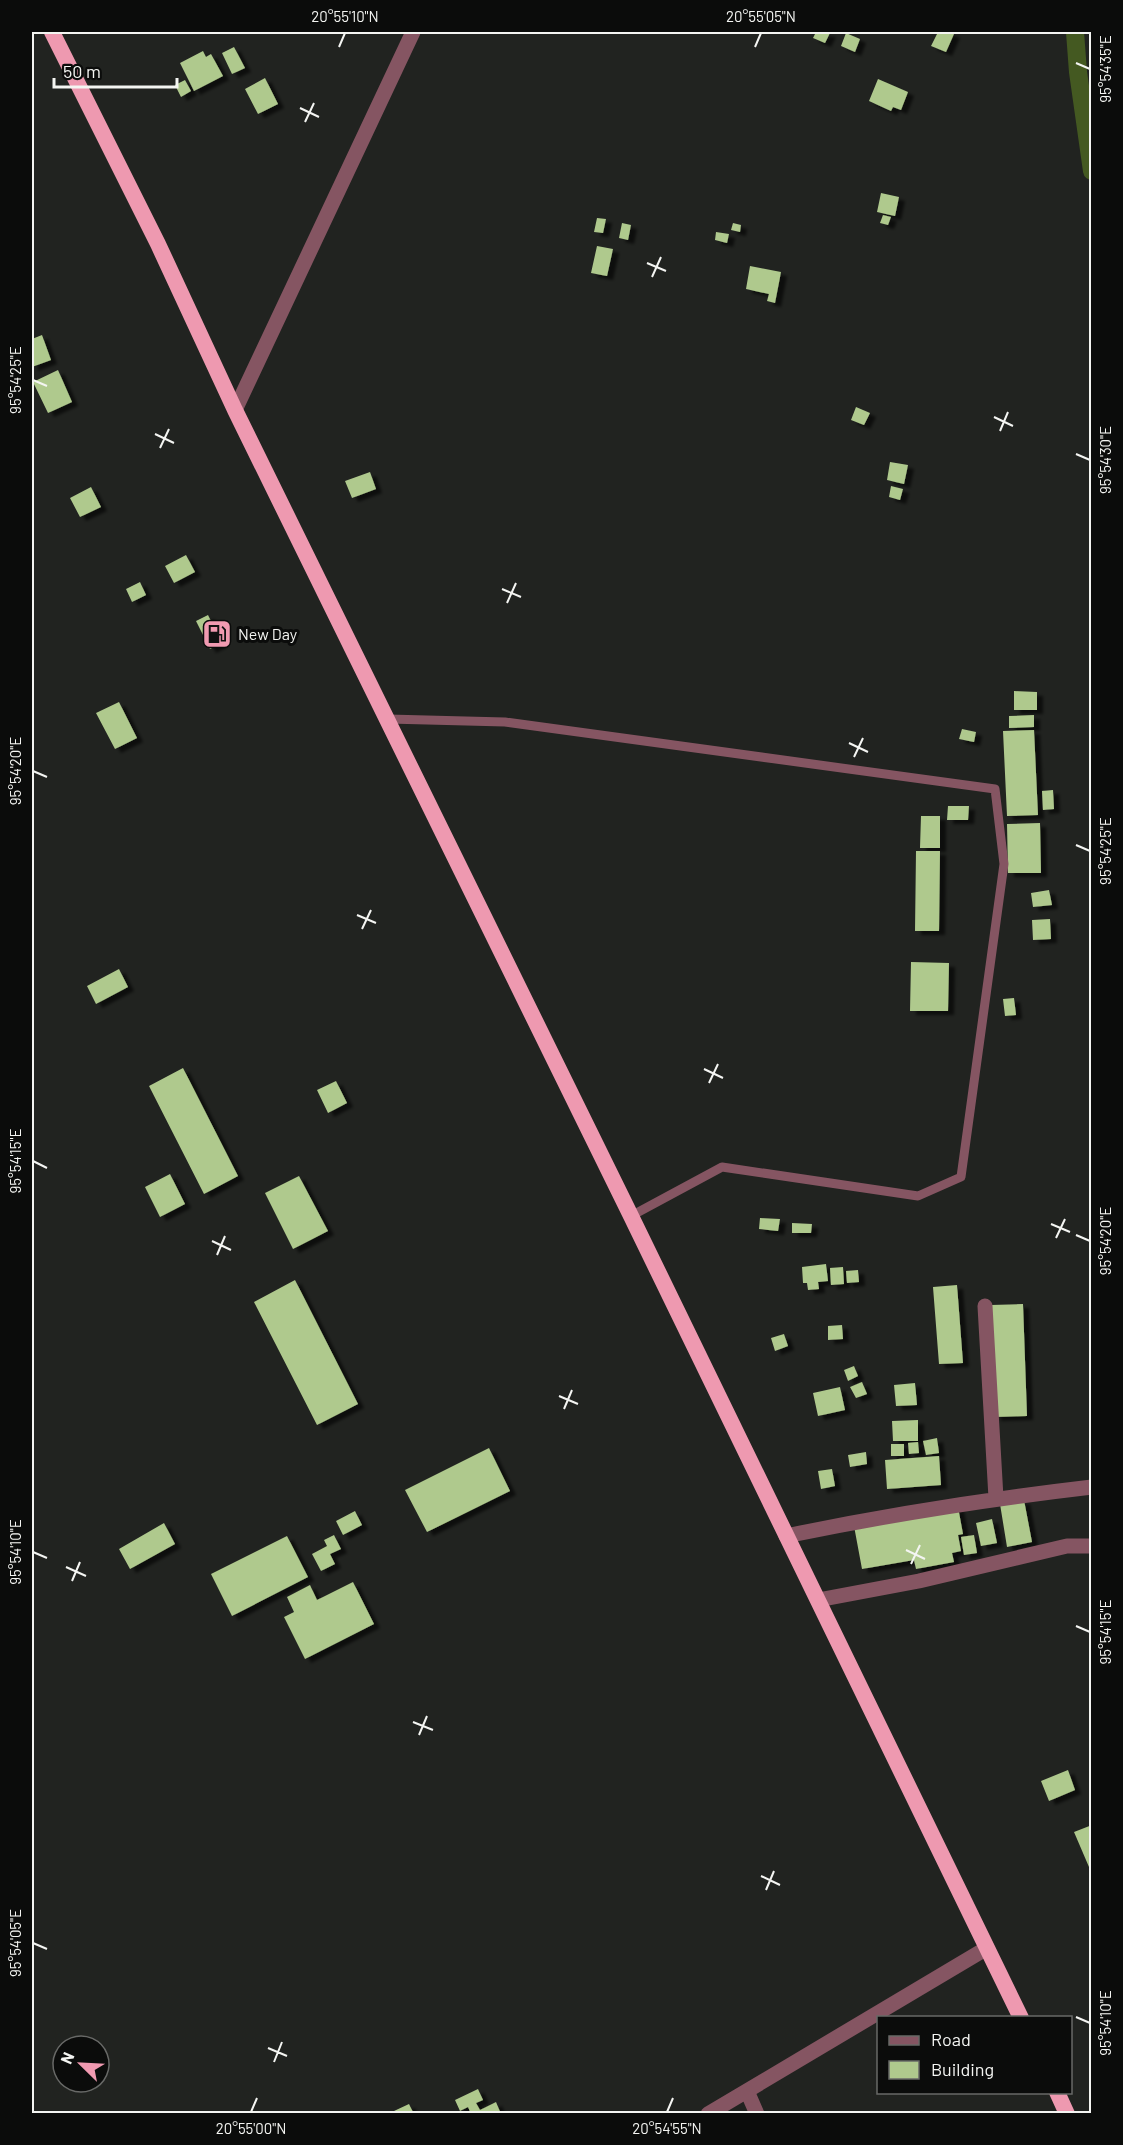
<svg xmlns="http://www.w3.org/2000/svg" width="1123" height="2145" font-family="Barlow,sans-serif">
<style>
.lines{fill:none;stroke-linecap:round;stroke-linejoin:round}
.canal{stroke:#445921;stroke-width:18}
.building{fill:#afc98d;filter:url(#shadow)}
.service{stroke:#855562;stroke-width:9}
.minor{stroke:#855562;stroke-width:15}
.trunk{stroke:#ee99b0;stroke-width:16}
.ticks{fill:none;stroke:#f4f5f2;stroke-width:2}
.labels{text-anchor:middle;stroke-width:6;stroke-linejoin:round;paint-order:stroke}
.poi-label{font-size:16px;fill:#f4f5f2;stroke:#0b0c0b;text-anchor:start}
.neatline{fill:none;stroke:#f4f5f2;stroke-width:2}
.ticks-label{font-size:15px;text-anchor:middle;fill:#f4f5f2}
</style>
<defs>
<filter id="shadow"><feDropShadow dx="6" dy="4" stdDeviation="1.5" flood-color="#0009"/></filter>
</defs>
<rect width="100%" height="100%" fill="#212320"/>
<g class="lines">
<path class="canal" d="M1075 32 1078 72 1092 171"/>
</g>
<path class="building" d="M816 32 830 33 825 43 813 38Z
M938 32H948L954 34 946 52 931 46Z
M846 33 860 39 855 52 841 46Z
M234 47 245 68 232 74 222 53Z
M203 51 206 57 211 54 223 76 194 91 180 63Z
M265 78 278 104 258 114 245 89Z
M878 79 908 92 901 110 893 107 891 111 869 101Z
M185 80 191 91 181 97 175 85Z
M881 193 899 197 895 216 877 212Z
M883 215 891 217 888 225 880 223Z
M597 218 606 219 603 233 594 232Z
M622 223 631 225 628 240 619 238Z
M733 223 741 225 740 232 731 230Z
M716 232 729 234 727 243 715 240Z
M597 246 613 249 607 276 591 273Z
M750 266 781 272 775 303 767 301 769 294 746 289Z
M42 335 51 360 32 367V339Z
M58 370 72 402 48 413 33 382Z
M856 407 870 413 864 425 851 420Z
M890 462 908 465 904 484 887 480Z
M370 472 376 489 352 498 345 481Z
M891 486 903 489 900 500 889 497Z
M91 487 101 507 80 517 70 498Z
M186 555 195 572 174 583 165 566Z
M140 582 146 595 132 602 126 589Z
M208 615 222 643 210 649 196 621Z
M1014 691 1037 692V710H1014Z
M119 702 137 738 115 749 96 713Z
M1034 715V727L1009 728V716Z
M962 729 976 732 974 742 959 739Z
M1034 730 1038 815 1007 816 1003 731Z
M1053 790 1054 809 1043 810 1042 791Z
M948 806H969L968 820H947Z
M921 816H940V848H920Z
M1040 823 1041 873H1008L1007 824Z
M916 851H940L939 931H915Z
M1049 890 1052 905 1033 907 1031 893Z
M1050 919 1051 939 1033 940 1032 920Z
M911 962 949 963 948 1011H910Z
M119 969 128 987 96 1004 87 986Z
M1014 998 1016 1015 1005 1016 1003 999Z
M183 1068 238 1176 204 1194 149 1086Z
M336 1081 347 1103 328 1113 317 1090Z
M170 1174 185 1204 160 1217 145 1187Z
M299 1176 328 1231 293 1249 265 1193Z
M760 1218 780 1219 778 1231 759 1229Z
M792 1223 812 1224 811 1233H792Z
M826 1264 828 1281 818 1282 819 1289 808 1290 807 1283H803L802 1267Z
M843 1267 844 1284 831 1285 830 1268Z
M858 1270 859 1282 847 1283 846 1271Z
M295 1280 358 1404 317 1425 254 1302Z
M957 1285 963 1363 939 1364 933 1287Z
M1023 1304 1027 1416 995 1417 991 1305Z
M842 1325 843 1339 828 1340V1326Z
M784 1334 788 1346 775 1351 771 1338Z
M854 1366 858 1376 848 1381 844 1370Z
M862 1382 867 1394 856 1398 850 1387Z
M915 1383 917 1405 896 1406 894 1385Z
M840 1387 845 1410 818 1416 813 1393Z
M918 1420V1441H893L892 1421Z
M937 1438 939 1453 926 1455 923 1441Z
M918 1442 919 1453 909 1454 908 1443Z
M891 1444H904V1456H891Z
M489 1448 510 1491 427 1532 405 1490Z
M866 1452 867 1464 850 1467 848 1455Z
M939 1456 941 1485 887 1489 885 1460Z
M832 1469 835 1486 821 1489 818 1471Z
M1024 1500 1032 1542 1007 1547 1000 1504Z
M958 1507 963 1534 958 1535 961 1551 952 1553 954 1562 916 1569 914 1560 862 1569 854 1526Z
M355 1511 362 1525 343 1535 336 1521Z
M992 1519 997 1543 981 1546 976 1523Z
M164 1523 175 1544 130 1569 119 1549Z
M334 1535 341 1549 330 1554 335 1564 321 1571 312 1554 327 1546 324 1540Z
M974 1535 977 1553 964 1555 961 1537Z
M287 1536 308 1577 232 1616 211 1574Z
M353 1582 374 1624 305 1659 284 1617 294 1612 287 1597 310 1585 317 1600Z
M1068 1770 1075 1790 1049 1801 1041 1781Z
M1092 1825V1866L1089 1867 1074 1832Z
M478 2089 483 2100 476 2103 480 2110 496 2102 501 2114H471L468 2107 460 2111 455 2100Z
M409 2104 414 2114H395L394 2111Z"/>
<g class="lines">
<path class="service" d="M388 719 505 722 995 789 1004 864 961 1177 918 1196 722 1167 631 1216"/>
<path class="minor" d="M235 410 413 32
M985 1306 996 1498
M786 1536C887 1515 989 1499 1092 1487
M818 1600 919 1581 1067 1546H1092
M747 2091 757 2114
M708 2114 987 1948"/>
<path class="trunk" d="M52 32 158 244 235 410 631 1216 1021 2018
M1057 2092 1067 2114"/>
</g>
<path class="ticks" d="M339 47 345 33M755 47 761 33M1076 63 1090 69M300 108 319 117M305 122 314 103M647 263 666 271M652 277 661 257M33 380 47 386M994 417 1013 426M1000 431 1008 412M155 434 174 443M160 448 169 429M1076 454 1090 460M502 589 521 597M507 603 516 583M849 743 868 752M854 757 863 738M33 771 47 777M1076 845 1090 851M357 915 376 923M362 929 371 910M704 1069 723 1078M709 1083 718 1064M33 1161 47 1168M1051 1224 1070 1232M1076 1235 1090 1241M1056 1238 1065 1219M212 1241 231 1250M217 1255 225 1236M559 1396 578 1404M564 1409 572 1390M906 1550 925 1559M33 1552 47 1558M911 1564 920 1545M66 1567 86 1576M72 1581 80 1562M1076 1626 1090 1632M413 1722 433 1730M419 1735 427 1716M761 1876 780 1885M766 1890 774 1871M33 1943 47 1949M1076 2017 1090 2023M268 2048 287 2056M274 2062 282 2042M251 2112 257 2098M667 2112 673 2098"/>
<defs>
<g id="fuel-square" transform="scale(1.5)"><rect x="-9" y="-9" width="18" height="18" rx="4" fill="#f19ab1" stroke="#0b0c0b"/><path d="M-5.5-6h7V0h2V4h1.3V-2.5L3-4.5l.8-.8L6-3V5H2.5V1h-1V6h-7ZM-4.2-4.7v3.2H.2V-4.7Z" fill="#111"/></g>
</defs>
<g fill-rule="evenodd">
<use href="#fuel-square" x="217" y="634"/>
</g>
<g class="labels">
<g class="poi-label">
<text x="238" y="640">New Day</text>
</g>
</g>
<rect width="1123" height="2145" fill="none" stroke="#0b0c0b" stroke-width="66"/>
<rect x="877" y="2016" width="195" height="78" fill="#0b0c0b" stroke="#686967" stroke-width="1.5"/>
<rect x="889" y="2036" width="30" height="9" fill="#855562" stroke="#686967" stroke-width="1.5"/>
<text x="931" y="2046" font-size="18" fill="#f4f5f2">Road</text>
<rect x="889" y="2061" width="30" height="18" fill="#afc98d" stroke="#686967" stroke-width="1.5"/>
<text x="931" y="2076" font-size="18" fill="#f4f5f2">Building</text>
<g transform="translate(81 2064) rotate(294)"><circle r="28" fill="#0b0c0b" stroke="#686967" stroke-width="1.5"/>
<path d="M0-4.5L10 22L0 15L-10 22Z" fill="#f19ab1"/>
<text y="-9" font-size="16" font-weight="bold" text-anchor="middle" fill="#f4f5f2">N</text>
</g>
<path d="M54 78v9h123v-9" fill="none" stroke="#f4f5f2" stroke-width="3"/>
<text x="63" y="78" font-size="18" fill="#f4f5f2" stroke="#0b0c0b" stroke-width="4.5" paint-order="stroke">50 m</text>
<rect x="33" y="33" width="1057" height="2079" class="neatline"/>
<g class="ticks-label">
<text x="345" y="22">20°55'10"N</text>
<text x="761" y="22">20°55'05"N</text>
<text transform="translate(1106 69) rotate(-90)" y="5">95°54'35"E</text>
<text transform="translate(16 380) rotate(-90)" y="5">95°54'25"E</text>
<text transform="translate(1106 460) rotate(-90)" y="5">95°54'30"E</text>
<text transform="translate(16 771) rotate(-90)" y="5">95°54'20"E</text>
<text transform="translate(1106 851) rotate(-90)" y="5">95°54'25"E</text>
<text transform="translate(16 1161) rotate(-90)" y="5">95°54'15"E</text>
<text transform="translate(1106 1241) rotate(-90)" y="5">95°54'20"E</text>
<text transform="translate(16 1552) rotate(-90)" y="5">95°54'10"E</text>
<text transform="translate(1106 1632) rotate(-90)" y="5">95°54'15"E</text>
<text transform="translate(16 1943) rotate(-90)" y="5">95°54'05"E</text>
<text transform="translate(1106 2023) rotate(-90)" y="5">95°54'10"E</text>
<text x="251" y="2134">20°55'00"N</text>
<text x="667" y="2134">20°54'55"N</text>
</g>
</svg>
